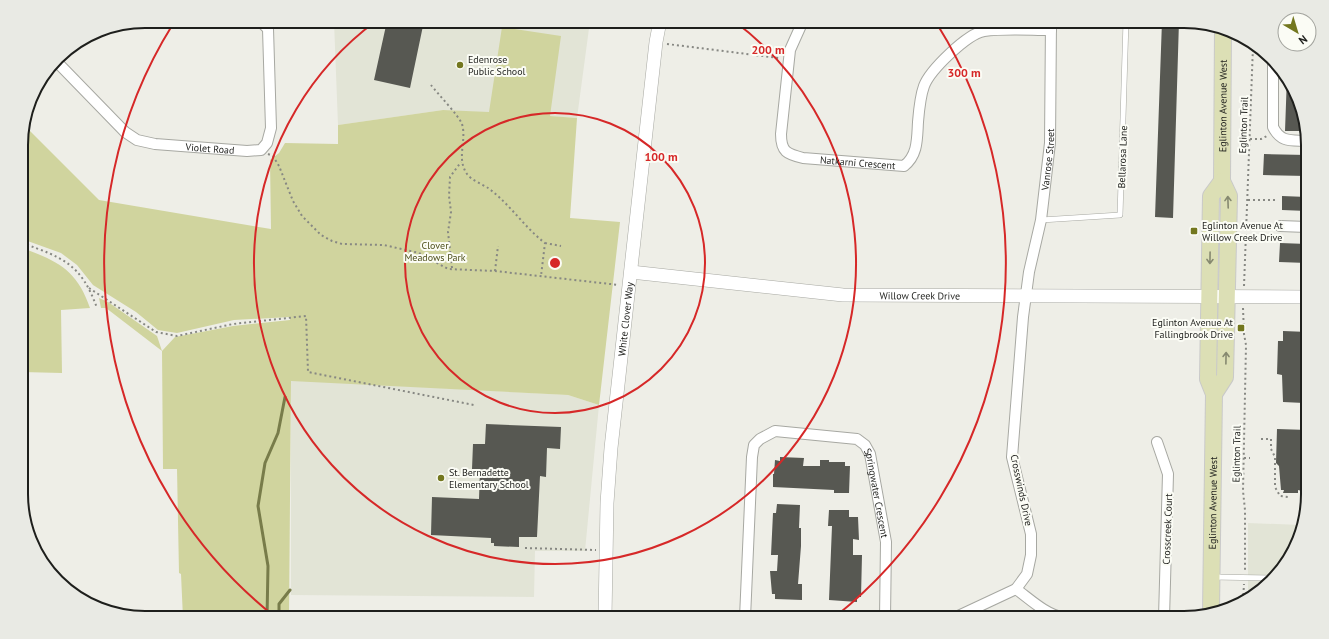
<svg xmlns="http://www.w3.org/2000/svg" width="1329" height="639" font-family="'PT Sans',sans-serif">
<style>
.built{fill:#e2e4d6}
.green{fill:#d0d49e}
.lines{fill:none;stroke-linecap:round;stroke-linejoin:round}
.stream{stroke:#787c4a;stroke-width:3}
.building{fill:#575852}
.service-casing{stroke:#a7a8a2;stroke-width:6}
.minor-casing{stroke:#a7a8a2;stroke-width:12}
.tertiary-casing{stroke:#a7a8a2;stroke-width:14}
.primary-casing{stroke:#c9c9c9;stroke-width:18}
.path{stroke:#878883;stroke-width:2;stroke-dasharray:2 3;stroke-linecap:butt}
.service{stroke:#fff;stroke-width:5}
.minor{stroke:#fff;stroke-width:10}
.tertiary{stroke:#fff;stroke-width:13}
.primary{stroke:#dcdfb5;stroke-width:16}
.oneway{stroke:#868970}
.ring{fill:none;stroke:#d62828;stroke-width:2}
.poi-dot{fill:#73771f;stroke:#fbfcf5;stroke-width:1.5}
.labels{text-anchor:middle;stroke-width:4;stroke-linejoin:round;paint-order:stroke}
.poi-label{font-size:10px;fill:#1e1f1c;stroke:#fbfcf5;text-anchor:start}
.street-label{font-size:10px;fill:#1e1f1c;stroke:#fbfcf5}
.park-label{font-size:10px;fill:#4e501b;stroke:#fbfcf5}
.rim{fill:none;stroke:#1e1f1c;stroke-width:2}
.centre{fill:#d62828;stroke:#fbfcf5;stroke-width:2}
.ring-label{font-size:12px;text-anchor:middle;font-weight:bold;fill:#d62828;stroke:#fbfcf5;stroke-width:4;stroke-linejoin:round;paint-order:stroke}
</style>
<rect width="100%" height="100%" fill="#eeeee7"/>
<path class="built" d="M334 21H590L577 118 443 110 338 125Z
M291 380 568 395 599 405 585 551H535L534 597 291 595Z
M1248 523 1301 525 1295 549 1257 593H1248Z"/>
<path class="green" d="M502 27 561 36 550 116 577 118 570 218 620 222 599 405 568 395 291 381 289 618H183L181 574 179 573 177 469H163L162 351 106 308H101L99 298 108 302 157 336 162 351 175 337 233 326 290 320V317L234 320 177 333 158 330 136 312 93 285 77 265 61 253 22 239 21 136 24 125 99 200 271 229 270 160 279 153 285 143 338 144V125L443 110 489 112Z
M22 248C58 261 77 270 90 308L61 310 62 373 22 372Z"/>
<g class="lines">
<path class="stream" d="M267 618 268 566 258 506 265 463 278 433 285 397
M279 618V604L290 590"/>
</g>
<path class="building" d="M387 21H424L410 88 374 80Z
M1162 21H1179L1173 218 1155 217Z
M1287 76 1305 123V131H1285Z
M1264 154 1307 155V176L1263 175Z
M1282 196 1307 197V211L1282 210Z
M1280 243 1307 244V263L1279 262Z
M1283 331 1308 332V390H1305L1304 403 1283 402 1282 375 1277 374 1278 341H1283Z
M486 424 561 427 560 449 547 448 546 477 540 476 537 537H519V547L494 546V543H491V538L431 535 432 497 479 499 480 469H472L473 444H485Z
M1277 429 1308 430V485L1303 486 1302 491 1298 490V493H1283L1284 490H1281L1279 466 1276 463Z
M780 457 804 458 803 466H820V460H829V462H845V466H850L849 493H834V490L773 487V474H774L775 460 780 461Z
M777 504 800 505 799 528H801V546L798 584H802V600L775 599V594H772L770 571H777L778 555H771L773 513H776Z
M829 510H849V517H858L859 540 853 539V555H862L861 597H857V602L829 600 832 526H828Z"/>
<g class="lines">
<g class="service-casing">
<path id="service" d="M1041 220 1120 215 1126 21
M1213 577 1270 578"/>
</g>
<g class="minor-casing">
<g id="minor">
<path id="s1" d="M803 21 790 50 781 134C781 152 787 154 803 158L904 166C918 155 917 139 918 122 919 110 920 97 924 86 930 70 967 34 984 31 1004 28 1030 30 1051 30"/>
<path id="s2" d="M56 61 125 132 137 140 155 144 247 151 261 150 267 143 271 128 268 29 260 21"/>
<path d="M1273 64V127C1281 143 1291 140 1307 141"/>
<path d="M1280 226 1307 227"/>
<path d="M1157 442 1168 474 1164 618"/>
<path d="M1016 589C1031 600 1045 614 1064 618"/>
<path id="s3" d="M745 618 752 457 754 445 760 439 775 431 857 439 865 445 870 454 886 542 885 618"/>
<path id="s4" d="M954 618 1016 589 1027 574 1031 555V534L1012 457 1023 317 1029 272 1041 220 1050 143 1051 21"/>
</g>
</g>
<g class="tertiary-casing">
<g id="tertiary">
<path id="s5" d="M631 272 843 295 1307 297"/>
<path id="s6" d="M605 618 607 503 611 448 656 42 660 21"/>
</g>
</g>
<g class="primary-casing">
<g id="primary">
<path id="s7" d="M1214 394 1225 377 1229 196 1222 181 1223 30"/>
<path id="s8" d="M1211 611 1214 394 1208 379 1211 196 1222 181"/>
</g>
</g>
<path class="path" d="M667 44 779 58
M431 85C438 94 459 116 462 124 467 141 456 158 467 174 471 180 482 184 488 188 510 204 524 227 545 243L541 276
M1250 139H1261L1267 136
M268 154 273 156 279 166 293 201 302 216 321 235 332 241 342 244 384 245 419 253 448 269 495 271 619 285
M1248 200H1278
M22 243C64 258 81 264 97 308
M545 243 561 246
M452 268 448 232 451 212 449 196 450 177 461 162
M495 271 498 246
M1244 286 1253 46
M89 288 156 332 177 336 233 324 306 316 308 372 474 405
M1243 308 1244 334 1246 345 1243 491 1245 510V571
M1261 439H1271V449L1275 457V487L1280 496 1288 497
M1244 458H1250
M525 548 596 550
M1243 600 1244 584"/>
<use href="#service" class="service"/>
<use href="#minor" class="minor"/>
<use href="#tertiary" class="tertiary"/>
<use href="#primary" class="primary"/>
</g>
<defs><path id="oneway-shaft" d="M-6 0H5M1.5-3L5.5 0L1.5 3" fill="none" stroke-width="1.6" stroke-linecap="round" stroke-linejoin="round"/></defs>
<g class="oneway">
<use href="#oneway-shaft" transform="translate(1228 202) rotate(-92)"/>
<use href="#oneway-shaft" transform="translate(1210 258) rotate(91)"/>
<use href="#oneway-shaft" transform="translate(1226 358) rotate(-89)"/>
</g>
<g class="ring">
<circle cx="555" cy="263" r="150"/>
<path d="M734 21A301 301 0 1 1 376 21"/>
<path d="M274 616A451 451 0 0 1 173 24M937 24A451 451 0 0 1 836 616"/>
</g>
<g class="poi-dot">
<circle cx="460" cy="65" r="4"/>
<rect x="1190" y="227" width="8" height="8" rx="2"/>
<rect x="1237" y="324" width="8" height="8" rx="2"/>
<circle cx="441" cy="478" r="4"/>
</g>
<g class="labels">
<g class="poi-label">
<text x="468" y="63">Edenrose<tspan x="468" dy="12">Public School</tspan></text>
<text x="1202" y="229">Eglinton Avenue At<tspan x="1202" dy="12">Willow Creek Drive</tspan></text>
<text x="1233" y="326" text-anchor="end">Eglinton Avenue At<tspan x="1233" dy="12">Fallingbrook Drive</tspan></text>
<text x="449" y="476">St. Bernadette<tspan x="449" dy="12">Elementary School</tspan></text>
</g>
<g class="street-label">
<text dy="4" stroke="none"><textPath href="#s7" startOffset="293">Eglinton Avenue West</textPath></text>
<text transform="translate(1243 125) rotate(-88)" y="4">Eglinton Trail</text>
<text dy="4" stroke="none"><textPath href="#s2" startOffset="187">Violet Road</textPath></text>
<text transform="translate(1122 157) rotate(-88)" y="4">Bellarosa Lane</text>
<text dy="4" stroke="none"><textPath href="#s4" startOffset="507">Vanrose Street</textPath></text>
<text dy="4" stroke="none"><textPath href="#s1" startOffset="208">Natkarni Crescent</textPath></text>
<text dy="4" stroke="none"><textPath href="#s5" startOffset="290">Willow Creek Drive</textPath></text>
<text dy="4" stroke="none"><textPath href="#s6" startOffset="300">White Clover Way</textPath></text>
<text transform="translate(1236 454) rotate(-89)" y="4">Eglinton Trail</text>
<text transform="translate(1022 490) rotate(78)" y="4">Crosswinds Drive</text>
<text dy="4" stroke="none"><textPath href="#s3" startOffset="341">Springwater Crescent</textPath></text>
<text dy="4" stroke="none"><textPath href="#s8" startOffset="108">Eglinton Avenue West</textPath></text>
<text transform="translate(1167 529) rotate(-88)" y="4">Crosscreek Court</text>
</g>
<g class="park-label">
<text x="435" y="249">Clover<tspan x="435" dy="12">Meadows Park</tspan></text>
</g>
</g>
<path d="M0 0H1329V639H0ZM145 28H1184A117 117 0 0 1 1301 145V494A117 117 0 0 1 1184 611H145A117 117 0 0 1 28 494V145A117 117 0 0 1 145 28Z" fill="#e9eae4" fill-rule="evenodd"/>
<path class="rim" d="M145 28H1184A117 117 0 0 1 1301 145V494A117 117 0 0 1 1184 611H145A117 117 0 0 1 28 494V145A117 117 0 0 1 145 28Z"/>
<circle cx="555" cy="263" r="6" class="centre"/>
<g class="ring-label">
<text x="768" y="54">200 m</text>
<text x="964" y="77">300 m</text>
<text x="661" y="161">100 m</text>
</g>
<g transform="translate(1297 32) rotate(142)"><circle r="19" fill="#fbfcf5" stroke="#a3a49e"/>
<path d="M0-3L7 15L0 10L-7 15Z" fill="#73771f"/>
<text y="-6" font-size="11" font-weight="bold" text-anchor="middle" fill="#1e1f1c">N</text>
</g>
</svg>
